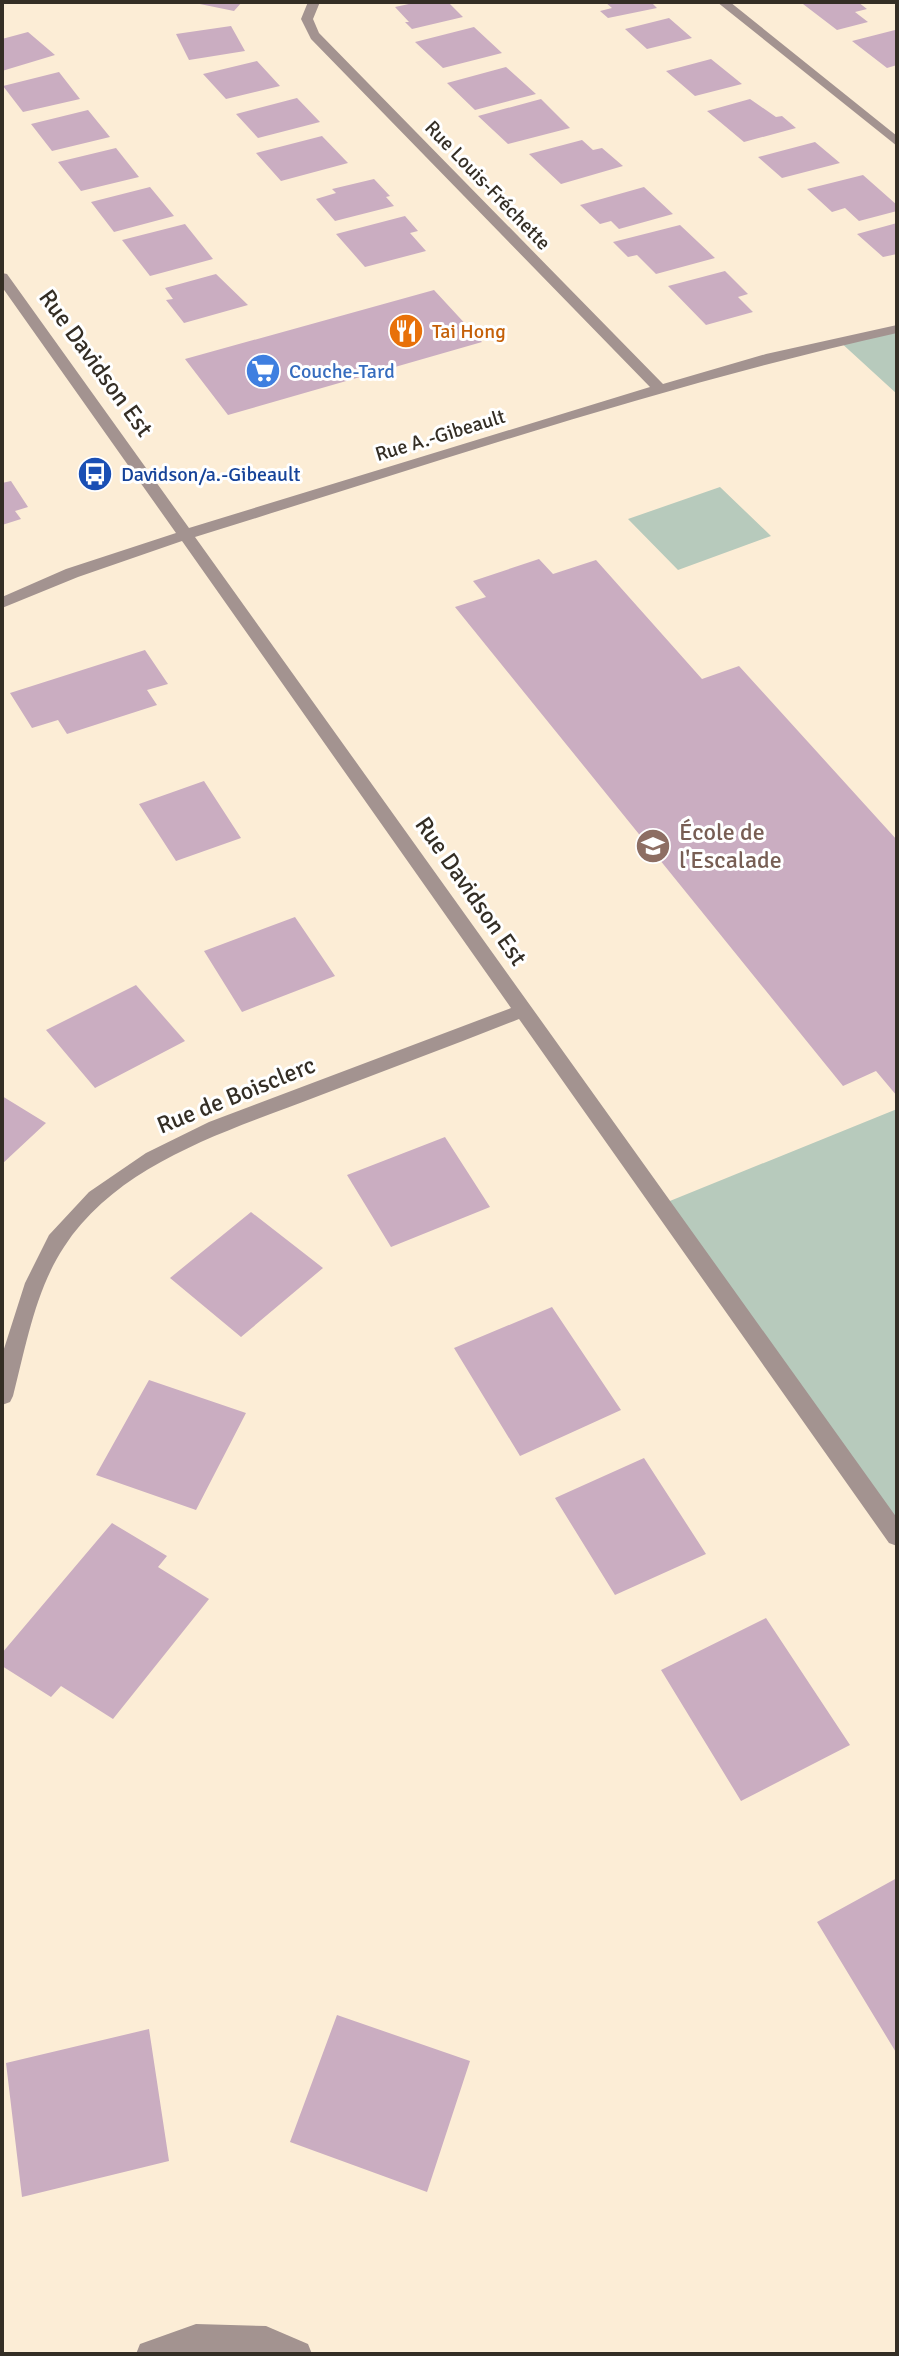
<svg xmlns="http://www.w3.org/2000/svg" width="899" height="2356" font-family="Signika,sans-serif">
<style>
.green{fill:#b7cabc}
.building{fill:#caadc1}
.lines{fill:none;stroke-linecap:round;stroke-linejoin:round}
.minor{fill:#a39390;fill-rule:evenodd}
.labels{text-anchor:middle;stroke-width:6;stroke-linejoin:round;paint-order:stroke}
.far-street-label{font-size:20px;fill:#342e25;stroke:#fff}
.far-food-label{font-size:20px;fill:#c56008;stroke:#fff;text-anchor:start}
.far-shop-label{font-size:20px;fill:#366cbe;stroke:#fff;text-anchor:start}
.far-transit-label{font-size:20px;fill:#164399;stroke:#fff;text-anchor:start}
.street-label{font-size:24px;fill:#342e25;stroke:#fff}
.education-label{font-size:24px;fill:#785e54;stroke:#fff;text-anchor:start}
</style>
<rect width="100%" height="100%" fill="#fcedd6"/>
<path class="green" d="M897 329V394L838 340Z
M720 487 771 536 678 570 628 519Z
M897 1109V1536L660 1205Z"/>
<path class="building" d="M190 2H242L234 11Z
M418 2H448L463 17 412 29 405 22H409L395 7Z
M605 2H651L657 8 608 18 600 11 612 8Z
M812 2H858L867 9 855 12 868 22 837 30 803 4Z
M669 18 692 38 647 49 625 29Z
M231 26 245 51 189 60 176 34Z
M474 27 502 53 443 68 415 42Z
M895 30 897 65 887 68 852 41Z
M28 32 55 55 2 71V39Z
M711 59 742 84 695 96 666 71Z
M257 61 280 86 226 99 203 74Z
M506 67 536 94 475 110 447 83Z
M59 72 80 99 23 112 3 86Z
M297 98 320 122 258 138 236 114Z
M541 99 570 128 508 144 478 116Z
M750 99 776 117 782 116 796 128 744 142 707 111Z
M88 110 110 137 52 151 31 124Z
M322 136 348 163 281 181 256 153Z
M582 140 593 150 602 148 623 166 561 184 529 154Z
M815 142 840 163 782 178 758 157Z
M116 148 139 177 81 191 58 162Z
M863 175 897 205V211L859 221 845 208 832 212 807 189Z
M374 179 390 196 386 197 394 206 335 221 316 199 336 193 332 189Z
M150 187 174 216 114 232 91 202Z
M644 187 673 214 619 229 611 221 600 224 580 205Z
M405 216 418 231 410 233 426 251 365 267 336 234Z
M897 223V254L883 257 857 234Z
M185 224 213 259 150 276 122 240Z
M680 225 715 258 656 274 637 255 628 257 613 242Z
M725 271 748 294 738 297 753 312 706 325 668 286Z
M216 274 248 305 184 323 166 300 173 299 165 288Z
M434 290 482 342 228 415 185 359Z
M11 481 28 507 15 511 21 519 2 525V483Z
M539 559 553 574 596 560 702 679 739 666 897 840V1096L876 1071 843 1086 455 607 486 597 473 581Z
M145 650 168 684 147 690 157 705 67 734 58 720 32 728 10 693Z
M204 781 241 838 176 861 139 804Z
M295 917 335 976 242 1012 204 951Z
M136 985 185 1041 95 1088 46 1030Z
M2 1096 46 1123 2 1164Z
M445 1137 490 1207 391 1247 347 1175Z
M251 1212 323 1268 241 1337 170 1278Z
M552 1307 621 1410 520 1456 454 1348Z
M149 1380 246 1413 196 1510 96 1475Z
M644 1458 706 1554 615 1595 555 1498Z
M112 1523 167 1556 158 1567 209 1599 113 1719 61 1686 51 1697 2 1666V1653Z
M766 1618 850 1745 741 1801 661 1670Z
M897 1878V2054L817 1922Z
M337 2015 470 2061 427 2192 290 2142Z
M149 2029 169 2161 22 2197 6 2063Z"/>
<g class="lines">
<path class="minor" d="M308 2H320L313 19 319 33 663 384 766 354 897 325V333C659 386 428 465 195 537L897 1518V1546L889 1543 519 1019C453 1045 387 1070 321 1095 231 1130 119 1162 64 1247 35 1291 26 1346 13 1396L10 1402 2 1405V1355L25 1283 49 1235 89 1192 146 1153 209 1122 511 1008 182 541 78 577 2 608V597L66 569 176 533 2 287V273L7 274 189 528 650 387 311 39 301 19Z
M717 2H730L897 136V146Z
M196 2324 266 2326 308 2344 312 2354H136L140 2344Z"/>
</g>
<defs>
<g id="restaurant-disc" transform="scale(1.8)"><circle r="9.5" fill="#e8710a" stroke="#fff"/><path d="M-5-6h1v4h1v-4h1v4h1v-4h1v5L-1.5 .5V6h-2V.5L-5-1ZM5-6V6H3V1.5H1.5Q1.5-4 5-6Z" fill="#fff"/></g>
<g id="supermarket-disc" transform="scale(1.8)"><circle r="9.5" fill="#3f7fe0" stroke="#fff"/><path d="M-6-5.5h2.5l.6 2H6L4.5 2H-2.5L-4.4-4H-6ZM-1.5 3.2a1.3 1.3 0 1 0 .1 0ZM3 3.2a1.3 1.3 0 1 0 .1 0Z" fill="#fff"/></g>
<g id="bus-disc" transform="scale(1.8)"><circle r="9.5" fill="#1a4fb4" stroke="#fff"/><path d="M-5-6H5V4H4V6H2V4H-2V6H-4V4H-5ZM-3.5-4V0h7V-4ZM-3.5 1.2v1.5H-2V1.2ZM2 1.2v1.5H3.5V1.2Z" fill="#fff"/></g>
<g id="school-disc" transform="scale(1.8)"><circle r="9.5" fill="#8d6e63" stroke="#fff"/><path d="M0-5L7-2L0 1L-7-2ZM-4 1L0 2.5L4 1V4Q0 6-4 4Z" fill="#fff"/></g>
</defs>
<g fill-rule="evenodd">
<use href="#restaurant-disc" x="406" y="331"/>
<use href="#supermarket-disc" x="263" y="371"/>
<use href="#bus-disc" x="95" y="474"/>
<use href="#school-disc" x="653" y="846"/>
</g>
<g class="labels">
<g class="far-street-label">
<text transform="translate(488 185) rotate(46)" y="7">Rue Louis-Fréchette</text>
<text transform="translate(440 435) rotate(-17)" y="7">Rue A.-Gibeault</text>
</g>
<g class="far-food-label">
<text x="432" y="338">Tai Hong</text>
</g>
<g class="far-shop-label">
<text x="289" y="378">Couche-Tard</text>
</g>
<g class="far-transit-label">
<text x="121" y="481">Davidson/a.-Gibeault</text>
</g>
<g class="street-label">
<text transform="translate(96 363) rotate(54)" y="8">Rue Davidson Est</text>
<text transform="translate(471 891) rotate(55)" y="8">Rue Davidson Est</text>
<text transform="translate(236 1095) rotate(-22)" y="8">Rue de Boisclerc</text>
</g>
<g class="education-label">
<text x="679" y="840">École de<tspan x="679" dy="28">l'Escalade</tspan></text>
</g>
</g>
<rect width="899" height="2356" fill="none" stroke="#342e25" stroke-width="8"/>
</svg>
